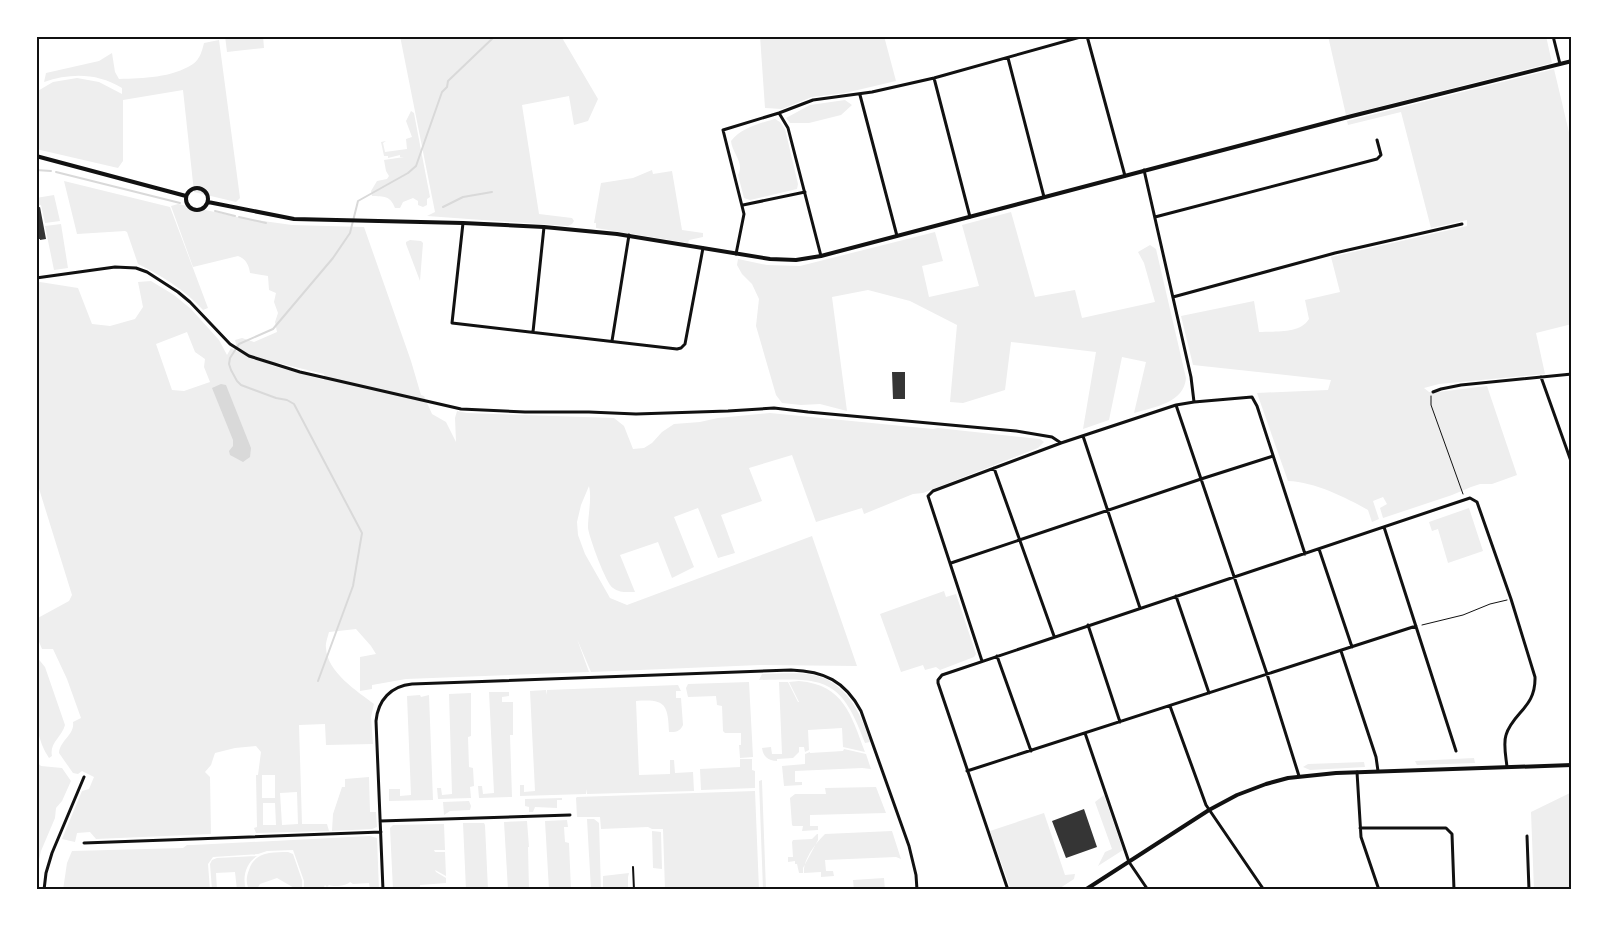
<svg xmlns="http://www.w3.org/2000/svg" width="1608" height="926" font-family="Arial,sans-serif">
<style>
.green{fill:#eee;fill-rule:evenodd}
.water{fill:#d9d9d9}
.lines{fill:none;stroke-linecap:round;stroke-linejoin:round}
.stream{stroke:#d9d9d9;stroke-width:2}
.building{fill:#353535}
.path{stroke:#111;stroke-width:1}
.service{stroke:#111;stroke-width:2}
.minor{stroke:#111;stroke-width:3}
.tertiary{stroke:#111;stroke-width:4}
.neatline{fill:none;stroke:#111;stroke-width:2}
</style>
<rect width="100%" height="100%" fill="#fff"/>
<path class="green" d="M225 36H263L264 48 227 52Z
M400 36H561L598 99 588 121 574 125 569 96 522 105 539 214 572 218 574 221 572 224 568 226 427 216 435 212Z
M760 36H884L896 81 845 93 812 97 782 109 765 108Z
M1328 36H1546L1552 63 1346 115Z
M219 40 240 198 236 202 194 192 183 90 123 100V161L118 168 36 149V92L53 82 77 78 99 82 122 94V88C97 73 71 73 44 82L46 73 99 61 112 53 115 72 119 79C143 78 172 78 193 64 200 59 202 51 204 43Z
M1554 69 1572 145V324L1536 333 1545 374 1439 384 1424 388 1429 392H1438L1487 386 1517 475 1492 484H1480L1471 487 1452 495 1383 518 1380 508 1387 504 1383 497 1373 501 1379 519 1372 522 1368 510C1345 497 1315 482 1288 481L1257 393 1328 390 1331 380 1193 365 1181 316 1254 301 1259 332C1275 331 1300 334 1309 319L1305 300 1340 292 1331 257 1467 226V220L1431 228 1401 112 1348 125 1347 121Z
M845 100 852 105 841 115 809 123H790L786 118 810 105Z
M411 111 414 113 416 124 430 197 427 199V205L423 207 418 205V201L413 198 403 202 400 208H395C390 195 384 197 372 196L371 191 377 181 387 179 389 176 386 171 384 160 404 157H400V155L388 158V156H384L381 142 386 141 383 143 385 152 407 149 406 139 412 137 406 121Z
M775 119 780 122 785 129 798 184 797 189 750 200 744 198 738 175C745 163 732 153 731 141 741 128 760 123 775 119Z
M652 170 653 174 672 171 682 230 703 233V237L689 240 688 243 596 228V223H594L601 183 633 178Z
M64 181 170 207 208 308 203 310C185 290 162 276 138 264L127 232 125 231 77 234Z
M54 195 60 221 45 223 41 205 36 206V198Z
M178 204 242 218 292 225 364 227 411 361 421 395 424 396 432 414 446 422 456 442 455 418 457 411 467 413 614 418 624 426 633 449 644 448 652 443 662 432 674 424 700 422 718 418 770 413 933 429 938 428 1040 439 1044 442 1038 448 923 493 913 494 864 514 862 508 816 522 792 455 749 468 762 501 721 515 735 553 718 558 698 508 674 517 694 567 672 578 658 542 620 555 635 592C626 592 620 593 613 588 606 584 589 537 588 528 588 514 592 499 589 486L581 505 577 522 578 535 585 554 610 598 627 605 812 536 857 666 760 665 591 672 577 639 589 672 406 679 372 685V689L360 691V657L376 654 371 646 356 629 329 632C328 637 325 643 326 648 327 672 357 691 374 704L371 717 373 744 326 745 325 724 299 725 302 824H327L329 831 256 833 254 828 257 827 256 775H258L261 752 256 746 235 748 215 753 211 765 205 772 210 777 211 834 96 839 90 832 77 833 75 842 62 839 82 791 89 789 94 777 82 771 78 774 73 773 59 753C60 740 75 735 73 722L81 718 67 679 53 649H42L37 637 36 619 69 601 72 595 36 479V283L40 282 78 288 92 324 110 326 135 319 143 307 138 282 151 281 174 295 191 309 219 340 227 355 231 348 238 352 235 340 242 338 254 342 277 332 275 322 278 313 274 302 276 293 269 290 268 276 250 273C249 265 246 259 238 256L193 267 171 206ZM187 332 195 352 205 359 204 367 210 382 184 391 172 390 156 344ZM278 363 324 374V380L270 365ZM262 775H275V798H262ZM297 792 298 824 282 825 280 793ZM263 803H275L276 825H263Z
M1011 212 1035 297 1075 290 1082 318 1155 302 1144 263 1138 252 1150 245 1156 249 1186 378C1184 403 1154 407 1134 413L1146 362 1122 357 1109 420 1083 429 1096 352 1011 342 1005 390 963 403 950 402 957 325 910 301 868 290 832 297 847 411 820 404 801 405 782 403 776 395 756 326 759 299 752 284 742 274 737 265 738 259 767 265 800 266 935 232 943 261 922 266 929 297 979 286 962 225Z
M61 224 68 268 54 270 45 226Z
M410 240 421 241 423 243 420 281 406 244V242Z
M1469 508 1483 551 1448 563 1438 529 1432 531 1429 522Z
M944 591 946 597 956 594 976 654 974 657 940 670 936 667 925 670 923 665 901 672 880 614Z
M36 656 45 667 65 725C62 737 49 743 52 756L49 758C30 731 36 688 36 656Z
M762 674C779 674 797 672 813 675 845 681 861 712 870 742L865 743C841 677 824 678 759 680Z
M799 681C844 685 851 715 865 752L843 747 842 728 808 730 809 750 805 752 804 747H799V752L793 758 777 759V761C768 761 763 756 762 748L771 747 772 754H782L779 682H788L798 702H799L789 682Z
M749 682 753 757 740 758 739 745H741V733H725L723 731 722 706 717 705 716 696 688 697 686 688 688 684Z
M678 685 681 691H676V698H681L683 725C680 732 675 732 669 732 668 704 665 699 636 701L639 775 670 774V760H674L675 773 693 772 694 791 587 794 586 789V794L520 796V785H524V792L535 791 530 691 546 690 547 695V690Z
M489 692H509V696L502 697V702H513V735H510L512 797 479 798 478 786H482L483 794 494 793Z
M471 693V736L468 737 469 767 473 768 474 786 470 787 471 798 438 799 437 788H441L442 795 452 794 449 694Z
M420 695 421 697 429 695 433 800 389 801V789H400V796L411 795 407 696Z
M844 749 866 754 871 769 862 768 795 771V782H802V785L784 786 782 766 805 764V754L810 752V753L843 751Z
M1474 758 1475 763 1417 765 1415 761Z
M740 759H752V770L755 771V788L701 790 700 769 740 767Z
M36 762 41 766 62 768 71 781 62 801 56 808 55 818 41 851 36 872Z
M1364 762 1365 767 1310 770 1303 767 1308 764Z
M369 777 370 812H376L377 827 372 829 332 831 333 814 342 787H345V779Z
M762 780V782L766 890H763L759 781Z
M876 787 886 813 810 815V826H818V830L802 831 803 826H793L792 825 790 798 795 794H826L825 788Z
M755 791 759 890H665L663 829H652L648 827 601 829 600 817H577L576 798 577 797Z
M1572 792V890H1534L1531 812Z
M1104 795 1123 850 1098 866 1105 852 1112 849 1095 802Z
M562 798V800H557V808L535 807 533 812H529V807L525 806V799Z
M469 801 471 806 470 810 450 811 444 815 443 802Z
M1044 813 1065 875 1075 874 1074 879 1057 890H1011L990 831Z
M587 819H594L599 823 601 890H591Z
M567 820 568 827H564L565 842 569 843 571 890H549L545 821Z
M527 821 529 847H528L529 890H508L504 822Z
M463 823H484L485 825 488 890H466Z
M444 824 445 850H434L435 852H445L446 876 435 870 436 872 446 878V883L420 885V890H393L390 828 393 825Z
M652 831 661 832 662 869 653 868Z
M892 831 901 859 896 857 825 860 826 871H833L834 876 821 877V872L804 873C803 859 816 843 825 834Z
M817 834H818V840L803 868V873H799L797 864H795V861L788 862V857H793L792 842 793 840 812 839Z
M370 836 377 838 379 890H370L369 883 353 884 350 882C346 886 334 887 329 885L327 887 325 885 324 887 304 890V881L293 850 267 851 258 854 213 857 208 864 210 890H63L67 863 72 851 183 848 187 845H193Z
M288 852 293 854 302 880V888L296 889 277 878 260 884 257 889 249 890C246 883 246 877 249 870 254 852 272 852 288 852Z
M257 856C246 863 242 877 246 890H237L235 872 216 873 217 890H212L210 864 212 860 217 858Z
M629 873 628 877V890H603V876Z
M884 878 885 890H854L853 880Z"/>
<path class="water" d="M221 384 226 385 251 448 250 457 243 462 230 455 229 451 233 446V440L212 388Z"/>
<g class="lines">
<path class="stream" d="M36 170 51 171
M56 172 180 203
M443 207 463 197 492 192
M215 211 235 216
M239 217 266 223
M318 681 353 586 362 533 294 404 287 400 276 398 241 385 237 381 231 370 229 364 230 358 239 344 273 329 333 258 350 233 358 201 408 173 416 166 442 92 447 87 448 81 495 36"/>
</g>
<path class="building" d="M40 207 46 239 40 240V239H36V208Z
M892 372H905V399H893Z
M1084 809 1097 847 1066 858 1052 821Z"/>
<g class="lines">
<path class="path" d="M1431 396V405L1463 494
M1422 625 1463 615 1490 604 1507 600"/>
<path class="service" d="M633 867 634 890"/>
<path class="minor" d="M1087 36 1125 176
M1553 36 1560 64
M1008 58 1044 197
M934 78 970 217
M860 95 897 236
M779 113 788 128 821 256
M1144 170 1191 377 1194 402
M743 205 805 192
M1155 217 1377 159 1381 155 1377 140
M463 223 452 323 677 349 681 348 685 344 703 248
M736 254 744 214 723 130 779 113 813 100 872 92 934 78 1084 36
M36 278 115 267 136 268 147 272 178 292 190 302 230 344 249 356 300 372 461 409 525 412H589L636 414 728 411 774 408 808 412 1016 431 1052 437 1061 443
M1173 297 1335 253 1462 224
M533 332 544 227
M612 341 629 235
M1541 377 1572 464
M1433 392 1441 389 1461 385 1572 374
M1176 405 1267 674 1299 776
M1083 436 1140 608
M994 468 1054 636
M1384 527 1456 751
M1319 549 1352 647
M951 563 1201 479 1273 456
M1176 596 1209 693
M1088 625 1120 722
M1341 651 1376 757 1378 771
M997 656 1031 751
M982 661 928 496 933 491 1061 443 1176 405 1194 402 1252 397 1257 406 1305 554
M1170 706 1206 805 1264 890
M1085 733 1129 862 1148 890
M967 771 1416 626
M1357 772 1361 837 1379 890
M380 821 570 815
M1360 828H1446L1452 834 1454 890
M1527 836 1529 890
M84 843 381 832
M44 890 46 873 52 853 84 777
M383 890 376 721C378 700 391 686 412 684L791 670C824 671 845 681 861 711L909 846 916 875 917 890
M1008 890 938 683V680L942 675 1470 498 1477 502 1511 599 1535 677C1536 708 1513 712 1506 735 1503 744 1506 757 1507 767"/>
<path class="tertiary" d="M36 156 186 196
M186 199a11 11 0 1 1 22 0a11 11 0 1 1-22 0Z
M208 202 294 219 463 223 544 227 617 234 770 259 796 260 821 256 1352 116 1572 61
M1085 890 1209 810 1237 795 1266 784 1288 778 1336 773 1572 765"/>
</g>
<rect width="1608" height="926" fill="none" stroke="#ffffff" stroke-width="75"/>
<rect x="38" y="38" width="1532" height="850" class="neatline"/>
</svg>
